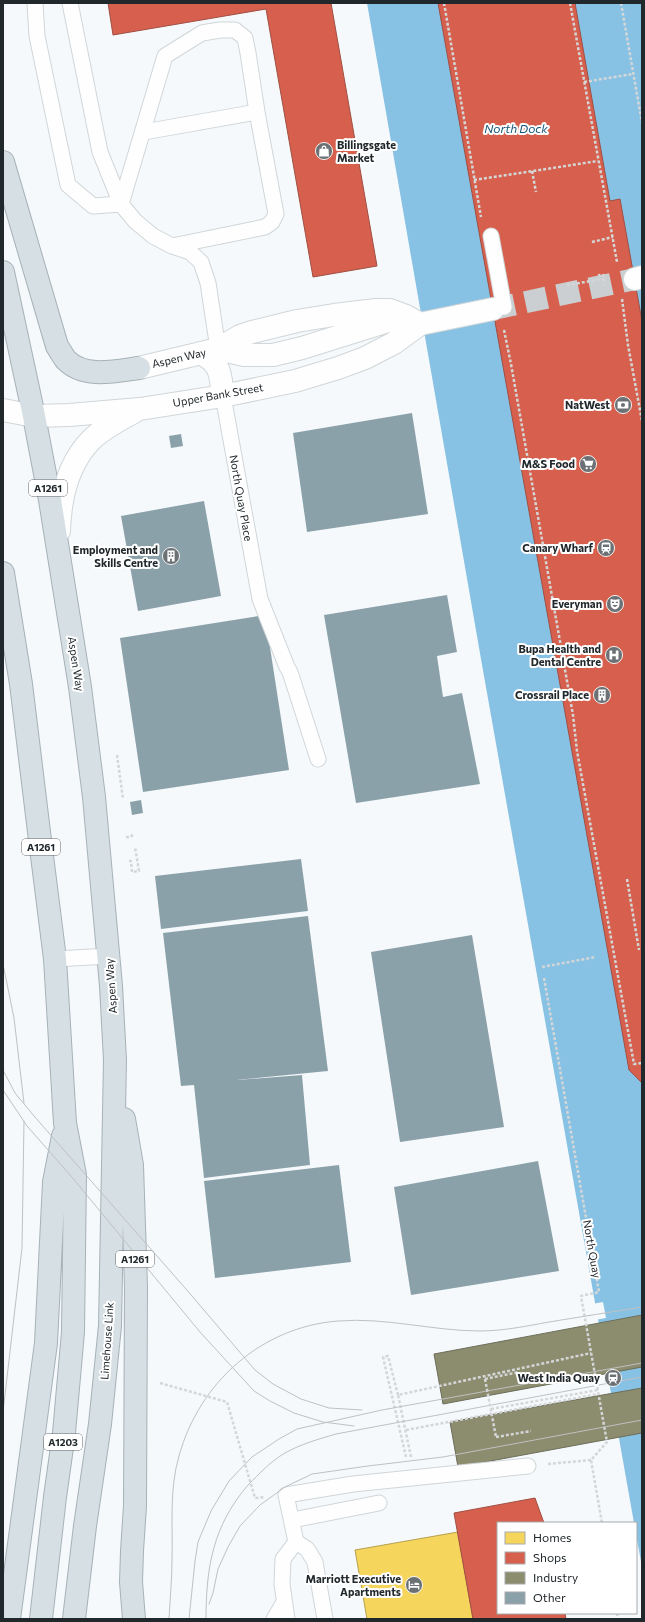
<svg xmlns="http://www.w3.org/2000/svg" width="645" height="1622" font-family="Commissioner,sans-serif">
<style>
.water{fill:#87c2e4}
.pier{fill:#f5f9fb}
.homes{fill:#f6d55c;stroke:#b6a14e}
.shops{fill:#d6604d;stroke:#a04f43}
.industry{fill:#8c8c6e;stroke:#6c6e5a}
.building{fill:#8ba1aa}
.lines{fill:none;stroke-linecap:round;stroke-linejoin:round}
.street-tunnel{stroke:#cbcfd2;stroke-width:22;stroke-dasharray:22 11;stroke-linecap:butt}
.lane-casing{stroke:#d0d6d9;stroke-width:17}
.street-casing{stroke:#d0d6d9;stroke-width:24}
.highway-casing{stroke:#a6b2b8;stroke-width:24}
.path{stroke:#d4d6d7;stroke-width:2.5;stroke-dasharray:3 2;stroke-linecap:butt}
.lane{stroke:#fefefe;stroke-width:15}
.street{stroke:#fefefe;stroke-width:22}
.highway{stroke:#d6dfe4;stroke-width:22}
.tram{stroke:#bfc1c2;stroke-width:1}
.path-bridge{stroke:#d4d6d7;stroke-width:2.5;stroke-dasharray:3 2;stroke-linecap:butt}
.labels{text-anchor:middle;stroke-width:4;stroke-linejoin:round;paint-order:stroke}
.shield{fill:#fff;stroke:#64686b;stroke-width:1}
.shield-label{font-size:10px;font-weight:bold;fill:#21282c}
.poi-label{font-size:11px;font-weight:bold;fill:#21282c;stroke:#fff;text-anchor:end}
.street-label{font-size:11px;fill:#21282c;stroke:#fff}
.water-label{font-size:12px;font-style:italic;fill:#165676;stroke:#fff}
</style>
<rect width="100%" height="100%" fill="#f5f9fb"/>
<path class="water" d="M367 3H642V1567L636 1534V1523H634L481 659Z"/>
<path class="pier" d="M603 1302 606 1318 595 1320 592 1304Z"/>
<path class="homes" d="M458 1532 473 1619H367L355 1550Z"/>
<path class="shops" d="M108 3H331L377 266 313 277 266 9 113 35Z
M438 3H575L610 201 620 199 642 321V1083L629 1070Z
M535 1498 544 1523H498V1613H565L566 1619H473L454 1513Z"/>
<path class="industry" d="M642 1315V1367L443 1404 434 1354Z
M642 1388V1433L458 1467 450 1422Z"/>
<path class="building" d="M412 413 428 514 307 532 293 433Z
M181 434 183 446 171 448 169 436Z
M204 501 221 596 138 611 121 516Z
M447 595 457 652 437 656 443 697 462 693 480 784 356 803 324 615Z
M265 615 289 770 143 792 120 638Z
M141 800 143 813 132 815 130 802Z
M301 859 308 911 161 929 155 876Z
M308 916 328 1071 237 1080 302 1075 310 1165 204 1178 194 1085 181 1086 163 933Z
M472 935 504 1127 400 1142 371 952Z
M538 1161 559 1271 411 1295 394 1187Z
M339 1165 351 1262 215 1278 204 1181Z"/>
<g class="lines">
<path class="street-tunnel" d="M493 309 635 279"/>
<g class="lane-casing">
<path id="lane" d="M35 3 37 36 68 185 93 206 121 204 165 56 202 33 220 30H235L245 38 248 53 257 112 276 214 272 222 265 227 172 246
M70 3 100 152 121 204 135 221 153 236 172 246 190 252 201 262 208 283 218 349
M144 132 257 112
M491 236 504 307
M223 396 260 599 287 667 290 672 318 759
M55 959 109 956
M292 1520 379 1503
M296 1542 307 1549 315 1562 325 1619
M274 1619 284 1602
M287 1619 282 1584 283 1559 296 1542 286 1495 353 1484 528 1466"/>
</g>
<g class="street-casing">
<path id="street" d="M635 279 642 277
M218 349 244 355H273L302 348 404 316
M200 353C222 364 220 374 223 396
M139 368 218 349 240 336 252 332 297 321 334 315 376 310H390L406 316 420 324
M3 410 34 416 69 415 140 409 223 396 295 381 338 368 365 358 394 343 420 324 493 309
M59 531C60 498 67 464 92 439 104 428 119 420 134 412"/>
</g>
<g class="highway-casing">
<path id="highway" d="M3 162 57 346C60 351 63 356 66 360 85 379 116 371 139 368
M3 272 34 416 50 500 80 687 94 797 111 986 115 1060 110 1326 100 1424 85 1526 74 1619
M3 573 21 684 40 840 55 959 65 1123 75 1175 73 1332 64 1433 55 1497 41 1619
M124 1119 132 1165 136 1287 135 1506 132 1551 131 1582 134 1619
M9 1619 46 1343 54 1182 63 1136"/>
</g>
<path class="path" d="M444 3 481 217
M570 3 617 262
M621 3 642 123
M584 82 633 74
M532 171 536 192
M474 180 598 161
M592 242 613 237
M599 274 600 279
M603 274 605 285
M567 285 604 279
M622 299 628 345 642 421
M504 330 511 364 573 715 577 751 634 1064 642 1063
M117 755 123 799
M126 837H131L133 834
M129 861H131L132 872 139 871 135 847
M627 879 639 950
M542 967 596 957
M544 978 599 1292 581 1296 607 1442 591 1460 602 1523
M485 1379 519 1372
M160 1383 227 1402 255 1498 265 1497
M398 1395 388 1356 383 1357 406 1457
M491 1409 598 1390
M406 1430 598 1394
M496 1437 531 1431
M411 1457 398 1395 591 1353
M548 1464 591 1460
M617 1613 618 1619"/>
<use href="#lane" class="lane"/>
<use href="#street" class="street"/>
<use href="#highway" class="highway"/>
<path class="tram" d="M3 964 14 1018 24 1103
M3 1070 15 1093 34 1116 186 1289 255 1370 273 1384 301 1399 329 1408 362 1410
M3 1090 27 1126 71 1176 200 1332 254 1391 270 1401 294 1413 323 1422 354 1426
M3 1412 22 1248 24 1121
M209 1604 213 1593 218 1569 228 1547 240 1526 260 1505 285 1487 312 1474 368 1466 443 1457 642 1420
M169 1619C170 1599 172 1580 172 1560 173 1525 169 1490 179 1456 199 1383 261 1327 338 1321 385 1317 433 1331 480 1331 503 1331 527 1326 549 1322 580 1317 611 1312 642 1307
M189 1619 195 1561 198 1542 211 1511 229 1481 252 1457 279 1439 297 1429 382 1410 642 1363
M206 1619C206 1567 213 1526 248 1485 259 1474 271 1461 285 1453 301 1444 319 1439 336 1434L642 1377"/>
<path class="path-bridge" d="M485 1379 496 1437"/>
</g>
<defs>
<g id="shop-disc" transform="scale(0.9)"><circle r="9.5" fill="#6b7174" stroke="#fff"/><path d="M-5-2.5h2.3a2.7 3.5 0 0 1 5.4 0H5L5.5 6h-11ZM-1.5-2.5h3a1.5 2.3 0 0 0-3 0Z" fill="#fff"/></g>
<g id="bank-disc" transform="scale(0.9)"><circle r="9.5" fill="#6b7174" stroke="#fff"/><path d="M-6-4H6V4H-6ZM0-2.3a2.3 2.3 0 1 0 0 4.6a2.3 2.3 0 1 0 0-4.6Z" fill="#fff"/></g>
<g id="supermarket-disc" transform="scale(0.9)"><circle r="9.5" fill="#6b7174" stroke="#fff"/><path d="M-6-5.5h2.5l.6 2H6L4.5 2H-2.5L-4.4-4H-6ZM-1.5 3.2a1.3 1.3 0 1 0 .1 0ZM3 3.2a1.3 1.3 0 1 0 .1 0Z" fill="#fff"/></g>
<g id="station-disc" transform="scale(0.9)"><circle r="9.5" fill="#6b7174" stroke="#fff"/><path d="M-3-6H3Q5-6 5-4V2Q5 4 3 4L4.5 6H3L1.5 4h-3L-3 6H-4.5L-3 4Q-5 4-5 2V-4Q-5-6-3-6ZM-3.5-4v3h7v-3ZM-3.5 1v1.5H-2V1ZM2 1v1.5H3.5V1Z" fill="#fff"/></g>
<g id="building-disc" transform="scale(0.9)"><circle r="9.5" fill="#6b7174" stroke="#fff"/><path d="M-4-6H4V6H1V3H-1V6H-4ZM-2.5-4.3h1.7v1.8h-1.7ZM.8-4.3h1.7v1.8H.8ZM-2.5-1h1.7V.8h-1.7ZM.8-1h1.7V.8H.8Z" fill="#fff"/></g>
<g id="theatre-disc" transform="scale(0.9)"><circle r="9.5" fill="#6b7174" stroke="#fff"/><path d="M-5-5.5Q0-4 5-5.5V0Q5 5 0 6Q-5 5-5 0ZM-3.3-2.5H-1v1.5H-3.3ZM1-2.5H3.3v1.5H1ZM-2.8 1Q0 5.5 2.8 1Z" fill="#fff"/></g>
<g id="hospital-disc" transform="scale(0.9)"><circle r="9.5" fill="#6b7174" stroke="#fff"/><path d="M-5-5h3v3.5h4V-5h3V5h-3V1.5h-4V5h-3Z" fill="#fff"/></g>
<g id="hotel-disc" transform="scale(0.9)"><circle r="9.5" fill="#6b7174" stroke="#fff"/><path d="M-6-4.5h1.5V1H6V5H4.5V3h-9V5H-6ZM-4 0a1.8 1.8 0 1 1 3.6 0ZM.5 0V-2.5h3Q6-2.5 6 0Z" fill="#fff"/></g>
</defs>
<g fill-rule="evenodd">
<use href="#shop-disc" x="324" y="151"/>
<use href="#bank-disc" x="623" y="405"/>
<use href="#supermarket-disc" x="588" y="464"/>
<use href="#station-disc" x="606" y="548"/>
<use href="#building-disc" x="171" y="556"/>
<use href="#theatre-disc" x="615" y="604"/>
<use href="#hospital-disc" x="614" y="655"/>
<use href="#building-disc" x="602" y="695"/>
<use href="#station-disc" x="613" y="1378"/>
<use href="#hotel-disc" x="414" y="1585"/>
</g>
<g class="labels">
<g class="shield">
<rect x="29" y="480" width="38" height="16" rx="3"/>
<rect x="22" y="839" width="38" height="16" rx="3"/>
<rect x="116" y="1251" width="38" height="16" rx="3"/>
<rect x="44" y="1434" width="38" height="16" rx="3"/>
</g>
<g class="shield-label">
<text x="48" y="492">A1261</text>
<text x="41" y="851">A1261</text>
<text x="135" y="1263">A1261</text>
<text x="63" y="1446">A1203</text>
</g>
<g class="poi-label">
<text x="337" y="149" text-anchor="start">Billingsgate<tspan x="337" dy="13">Market</tspan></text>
<text x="610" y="409">NatWest</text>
<text x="575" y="468">M&amp;S Food</text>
<text x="593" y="552">Canary Wharf</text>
<text x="158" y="554">Employment and<tspan x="158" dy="13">Skills Centre</tspan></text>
<text x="602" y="608">Everyman</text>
<text x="601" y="653">Bupa Health and<tspan x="601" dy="13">Dental Centre</tspan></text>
<text x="589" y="699">Crossrail Place</text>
<text x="600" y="1382">West India Quay</text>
<text x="401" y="1583">Marriott Executive<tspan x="401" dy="13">Apartments</tspan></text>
</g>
<g class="street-label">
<text transform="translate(179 358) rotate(-13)" y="4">Aspen Way</text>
<text transform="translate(218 395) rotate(-10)" y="4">Upper Bank Street</text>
<text transform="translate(241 498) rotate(80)" y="4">North Quay Place</text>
<text transform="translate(76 664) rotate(81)" y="4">Aspen Way</text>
<text transform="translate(111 986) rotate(-94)" y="4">Aspen Way</text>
<text transform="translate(592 1249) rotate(80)" y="4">North Quay</text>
<text transform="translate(107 1341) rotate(-86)" y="4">Limehouse Link</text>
</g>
<g class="water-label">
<text x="516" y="133">North Dock</text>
</g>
</g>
<rect width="645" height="1622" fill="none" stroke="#21282c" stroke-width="8"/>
<rect x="497" y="1522" width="140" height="92" fill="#ffffff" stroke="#a6a9ab"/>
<rect x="505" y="1532" width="20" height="12" fill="#f6d55c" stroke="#a6a9ab"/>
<text x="533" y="1542" font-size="12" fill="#21282c">Homes</text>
<rect x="505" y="1552" width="20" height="12" fill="#d6604d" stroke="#a6a9ab"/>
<text x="533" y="1562" font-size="12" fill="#21282c">Shops</text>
<rect x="505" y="1572" width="20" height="12" fill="#8c8c6e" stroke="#a6a9ab"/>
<text x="533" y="1582" font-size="12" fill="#21282c">Industry</text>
<rect x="505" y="1592" width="20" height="12" fill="#8ba1aa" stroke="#a6a9ab"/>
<text x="533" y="1602" font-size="12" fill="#21282c">Other</text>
</svg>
